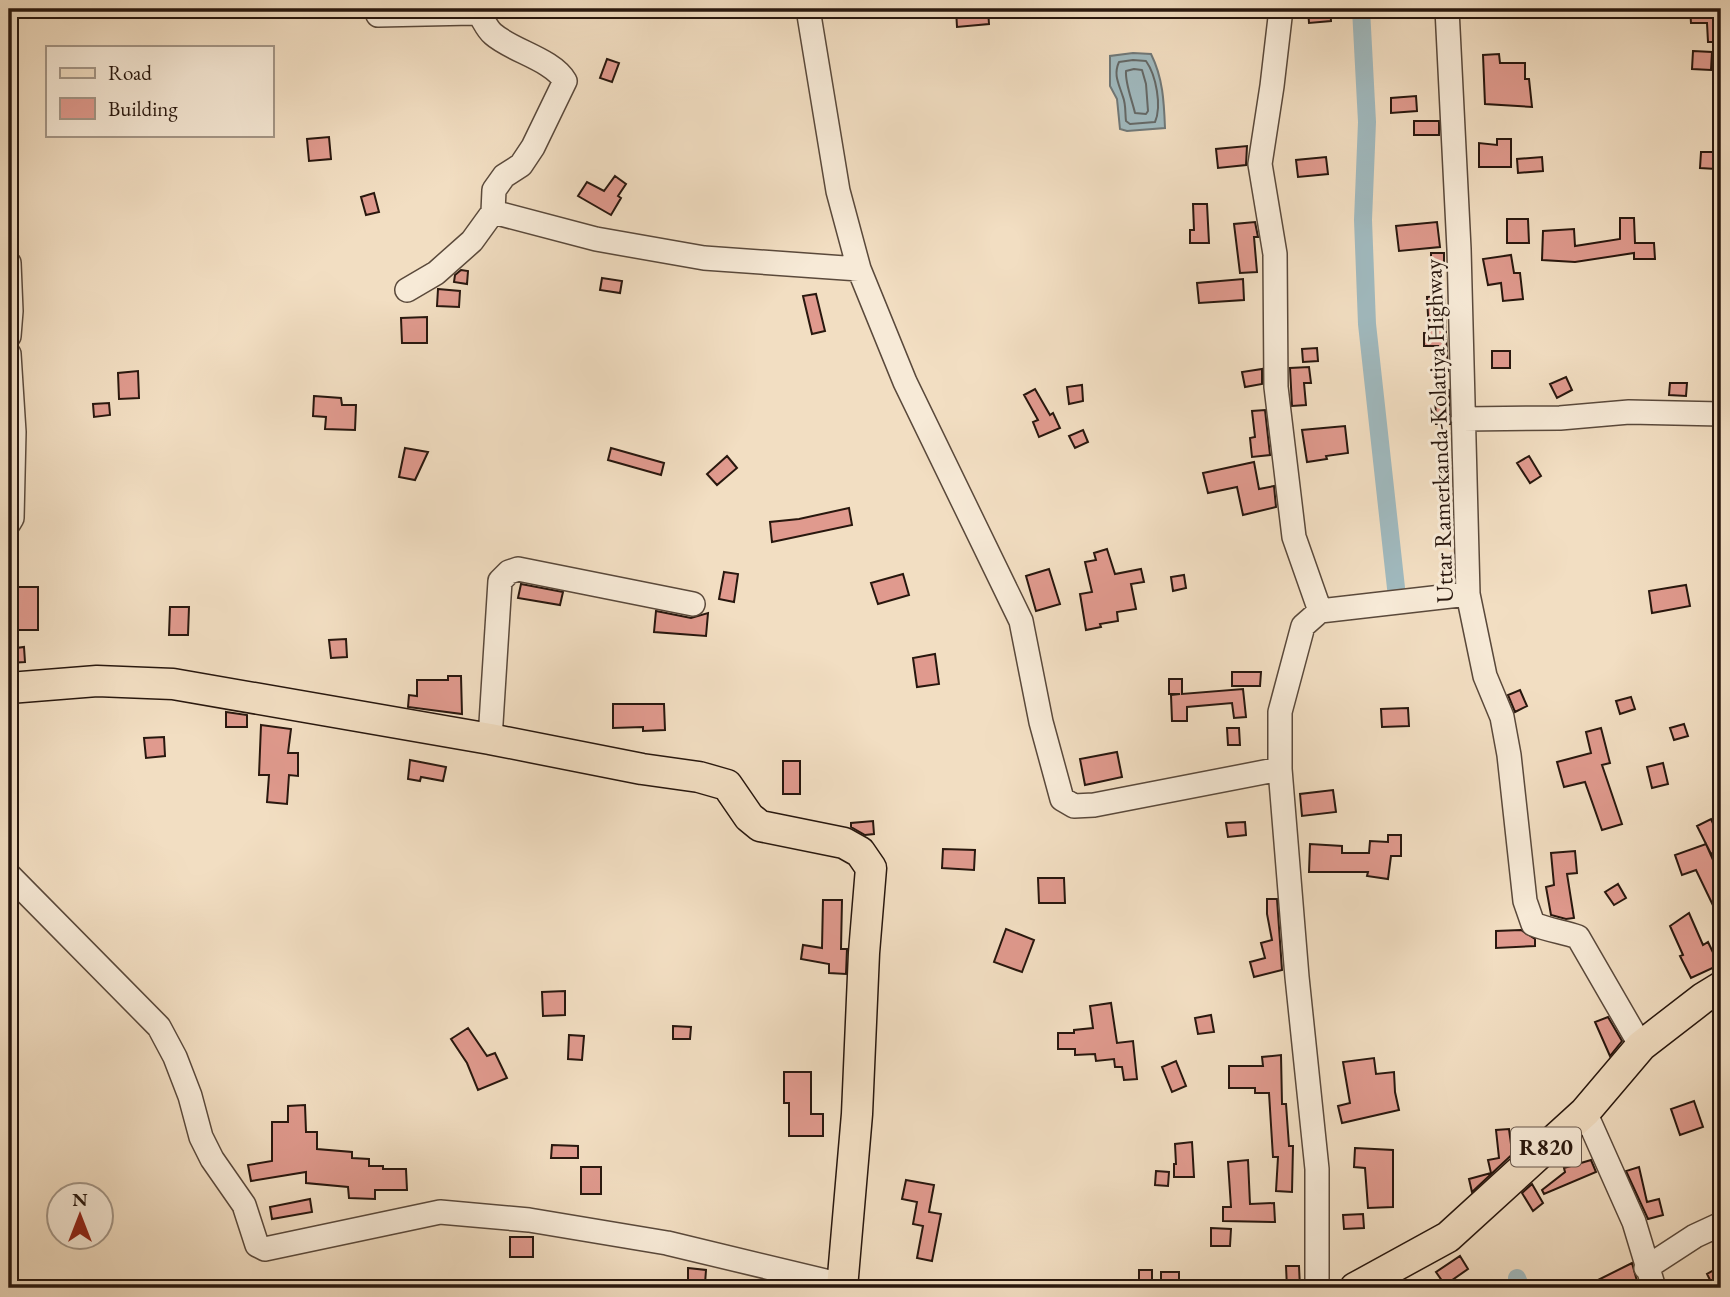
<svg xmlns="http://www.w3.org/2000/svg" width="1730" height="1297" font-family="'EB Garamond',serif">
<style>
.water{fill:#a0b9be;stroke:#707878;stroke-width:2}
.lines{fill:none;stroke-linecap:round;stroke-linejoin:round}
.shore{stroke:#646866;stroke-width:2}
.canal{stroke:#a0b9be;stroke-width:18}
.building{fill:#e09a8e;stroke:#28170e;stroke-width:2}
.minor-casing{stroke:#5a493b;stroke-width:26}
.major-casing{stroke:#28170e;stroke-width:33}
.minor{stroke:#f7ead7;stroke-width:23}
.major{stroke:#f2dec2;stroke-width:30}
.labels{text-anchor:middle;stroke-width:6;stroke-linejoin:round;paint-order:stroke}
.shield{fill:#f7ead7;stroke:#66564a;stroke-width:2}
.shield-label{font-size:23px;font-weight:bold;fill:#28170e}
.street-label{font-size:24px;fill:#28170e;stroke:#f7ead7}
</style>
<rect width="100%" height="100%" fill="#f2dec2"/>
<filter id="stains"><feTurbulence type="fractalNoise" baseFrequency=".00286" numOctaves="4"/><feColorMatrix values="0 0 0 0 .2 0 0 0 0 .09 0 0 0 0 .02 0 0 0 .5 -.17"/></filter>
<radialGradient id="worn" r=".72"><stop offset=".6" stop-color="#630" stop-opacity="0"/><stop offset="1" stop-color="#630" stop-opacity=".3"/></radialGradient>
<path class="water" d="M1133 53 1151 54C1163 78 1164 102 1165 128L1127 131 1120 129 1117 99 1110 86V56Z"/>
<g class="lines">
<path class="shore" d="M1133 60 1146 61C1156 75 1162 106 1155 122L1130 124 1126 121C1125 114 1126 104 1123 97 1119 84 1113 75 1119 62Z
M1134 69 1142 70 1146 84 1148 111 1146 114 1135 113C1132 100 1125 83 1126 71Z"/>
<path class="canal" d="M1361 9 1367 122 1363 220 1367 324 1397 597
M1517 1278 1521 1288"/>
</g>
<path class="building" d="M956 9H988L989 24 957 27Z
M1308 9H1330L1331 21 1309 23Z
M1690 9H1721V42H1708L1707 23H1691Z
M1693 51 1712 52 1711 70 1692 69Z
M1499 54 1500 63H1525V79H1529L1532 107 1485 104 1483 55Z
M607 59 619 63 612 82 600 78Z
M1416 96 1417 111 1391 113V98Z
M1414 121H1439V135H1414Z
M329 137 331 159 309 161 307 139Z
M1497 139H1511V167H1479V143L1497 145Z
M1247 146 1246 165 1218 168 1216 149Z
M1701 152H1717L1716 169 1700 168Z
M1326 157 1328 174 1298 177 1296 160Z
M1542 157 1543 171 1518 173 1517 159Z
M615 176 626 184 618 196 621 198 611 215 578 196 587 182 604 191Z
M374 193 379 212 366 215 361 197Z
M1193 204H1207L1209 243H1190V230H1194Z
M1620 218H1634L1635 243H1654L1655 259H1634V253L1575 262 1542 260 1543 231 1574 229 1575 246 1620 239Z
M1507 219H1528L1529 243H1507Z
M1255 222 1258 237H1254L1257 272 1240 273 1234 224Z
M1437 222 1440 247 1399 251 1396 226Z
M1431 253H1444V267H1431Z
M1511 255 1514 273H1520L1523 299 1503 301 1501 283 1488 285 1483 259Z
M461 270 468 271 467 284 454 282 455 275Z
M602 278 622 281 620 293 600 290Z
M1243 279 1244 300 1199 303 1197 283Z
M438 289 460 291 459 307 437 306Z
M816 294 825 331 812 334 803 296Z
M1444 296 1448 371H1438V346H1424V333H1429L1427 297Z
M427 317V343H402L401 318Z
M1317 348 1318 361 1303 362 1302 349Z
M1492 351H1510V368H1492Z
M1309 367 1311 383H1304L1306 405 1292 406 1290 368Z
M1262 369V384L1245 387 1242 372Z
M138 371 139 398 119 399 118 373Z
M1566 377 1572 390 1557 398 1550 384Z
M1670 383H1687L1686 396 1669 395Z
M1082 385 1083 401 1069 404 1067 387Z
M1035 389 1050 415 1053 413 1060 428 1039 437 1033 422 1038 420 1024 395Z
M1435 390H1449L1450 424H1436Z
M314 396 341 398 342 405H356L355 430 325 429 326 417 313 416Z
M109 403 110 415 94 417 93 404Z
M1265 410 1270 455 1252 457 1250 438 1255 437 1252 411Z
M1345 426 1348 453 1326 456 1327 459 1307 462 1302 430Z
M1083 430 1088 442 1075 448 1069 436Z
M405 448 428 452 415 480 399 477Z
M611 448 664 463 661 475 608 460Z
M727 456 737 468 717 485 707 474Z
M1529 456 1541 476 1530 483 1517 463Z
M1254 462 1259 489 1274 486 1276 507 1243 515 1237 487 1208 493 1203 473Z
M849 508 852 525 772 542 770 522 799 519Z
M1107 549 1115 574 1141 569 1144 582 1131 584 1136 609 1117 612 1118 621 1100 624 1101 627 1086 630 1080 594 1092 592 1085 562 1096 560 1094 553Z
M1049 569 1060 604 1036 611 1026 576Z
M724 572 738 574 734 602 719 599Z
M903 574 909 595 878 604 871 583Z
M1184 575 1186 588 1173 591 1171 577Z
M521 584 563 592 560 605 518 598Z
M1686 585 1690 606 1652 613 1649 591Z
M13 587H38V630H13Z
M170 607H189L188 635H169Z
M656 611 691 618 708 613 706 636 654 632Z
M346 639 347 657 331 658 329 640Z
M24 647 25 662 9 663V649Z
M935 654 939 684 917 687 913 658Z
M1232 672H1261L1260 686H1232Z
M448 676H461L462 714 408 707 409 695 417 696V680H448Z
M1169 679H1182V694L1243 689 1246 717 1234 718 1232 703 1187 707V721H1172L1171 695 1180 694H1169Z
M1520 690 1527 706 1515 712 1508 695Z
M1631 697 1635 709 1620 714 1616 701Z
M613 704H664L665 730 643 731V727L613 728Z
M1408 708 1409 726 1382 727 1381 709Z
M226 712 247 715V727H226Z
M1684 724 1688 736 1674 740 1670 728Z
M261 725 291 729 288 753H298V776L289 775 287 804 267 802 269 775H259Z
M1227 728H1239L1240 745H1228Z
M1601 728 1610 763 1602 765 1622 824 1602 830 1585 782 1564 787 1557 762 1591 753 1586 732Z
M164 737 165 756 146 758 144 738Z
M1117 752 1122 777 1085 785 1080 759Z
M410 760 446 767 443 781 421 777 420 781 408 779Z
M783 761H800V794H783Z
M1663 763 1668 784 1652 788 1647 767Z
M1333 790 1336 812 1302 816 1300 794Z
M1711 819 1721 841V850L1711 854 1697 826Z
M873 821 874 834 865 835 851 827V823Z
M1245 822 1246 835 1228 837 1226 823Z
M1388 835H1401V856H1391L1388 879 1367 876 1368 872H1309L1310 844 1342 846V853H1369L1370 841 1388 842Z
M1706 844 1721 878V922L1696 870 1682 875 1675 855Z
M943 849 975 850 974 870 942 868Z
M1575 851 1577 873 1567 874 1574 918 1566 919 1551 915 1546 887 1554 885 1551 853Z
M1038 878H1064L1065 903H1039Z
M1618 884 1626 898 1614 905 1605 892Z
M1267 899H1277L1282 970 1254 977 1250 962 1265 958 1261 943 1272 940 1267 914Z
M823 900H842L841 949H847L846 974 829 973V964L801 959 803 945 822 948Z
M1689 913 1703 945 1708 942 1719 965 1691 978 1680 956 1683 955 1670 926Z
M1006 929 1034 940 1022 972 994 962Z
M1521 930 1535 939V946L1496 948V931Z
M565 991V1015L543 1016 542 992Z
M1111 1003 1117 1043 1133 1041 1137 1079 1124 1080 1122 1067H1115L1114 1059 1096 1061 1095 1054 1075 1055V1049H1058V1033H1074V1030L1093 1028 1090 1006Z
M1211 1015 1214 1032 1198 1034 1195 1018Z
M1608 1017 1622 1041 1610 1056 1595 1022Z
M673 1026 691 1027 690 1039H673Z
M468 1028 487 1056 495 1053 507 1078 478 1090 467 1063 451 1039Z
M569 1035 584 1036 582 1060 568 1059Z
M1281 1055 1282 1104H1286L1289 1146H1293L1292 1192 1276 1191 1278 1157H1273L1269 1093H1255V1088H1229V1066H1263L1262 1057Z
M1374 1058 1376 1074 1394 1072 1395 1092 1399 1110 1342 1123 1338 1106 1350 1103 1343 1062Z
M1176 1061 1186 1086 1172 1092 1162 1067Z
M784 1072H811V1114H823V1136H789V1103H784Z
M1694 1101 1703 1127 1680 1135 1671 1109Z
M305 1105 306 1132H317V1149L352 1152V1158L369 1159V1166H383V1169H406L407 1190H375V1199L349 1198 348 1187 306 1183V1172L251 1181 248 1165 272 1161V1122H288V1106Z
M1509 1129 1511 1144 1518 1143 1519 1148 1472 1192 1469 1179 1491 1173 1488 1160 1499 1158 1496 1130Z
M1192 1142 1194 1177H1174V1164H1176L1175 1144Z
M552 1145 578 1146V1158H551Z
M1355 1148 1393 1150V1207L1368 1208 1365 1168 1354 1167Z
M1248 1160 1250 1204 1274 1203 1275 1222 1223 1221V1207H1231L1228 1162Z
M1591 1160 1596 1172 1544 1194 1542 1190 1565 1172 1564 1168Z
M581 1167H601V1194H581Z
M1639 1167 1647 1202 1659 1199 1663 1215 1648 1219 1626 1171Z
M1156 1171 1169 1172 1168 1186 1155 1185Z
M906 1180 934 1185 929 1212 941 1214 932 1261 917 1258 923 1226 913 1224 917 1202 902 1199Z
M1532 1184 1543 1203 1533 1211 1522 1193Z
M310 1199 312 1212 272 1219 270 1207Z
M1363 1214 1364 1228 1344 1229 1343 1215Z
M1211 1228 1231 1229 1230 1246H1211Z
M510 1237H533V1257H510Z
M1460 1256 1468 1269 1445 1285 1436 1272Z
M1632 1263 1637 1281 1633 1284 1625 1288H1582Z
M1286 1266H1299L1300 1288H1287Z
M1721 1266V1288H1714L1707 1274Z
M688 1268 706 1270 705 1284 688 1283Z
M1139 1270H1152V1284H1139Z
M1161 1272H1179V1288H1161Z"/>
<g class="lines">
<g class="minor-casing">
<path id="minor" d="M808 9 838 191 859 269 905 382 1021 621 1041 722 1062 799 1074 806 1094 805 1280 769
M1281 9 1272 86 1260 164 1275 254 1276 387 1294 537 1320 611
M1447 9 1459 249 1468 594 1485 676 1502 717 1509 755 1525 901 1533 924C1548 930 1563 932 1578 937L1641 1046
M378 15 473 13 480 15C484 21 487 29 493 34 512 51 552 59 565 81L533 147 521 165 504 176 494 190 493 212 472 241 436 273 407 290
M493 212 596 239 704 258 859 269
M9 263 11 311 9 336
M9 354 14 432 12 518 9 523
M1463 419 1560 418 1629 412 1721 414
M490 739 500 581 509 572 518 569 693 604
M9 875 159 1027 175 1057 190 1096 201 1137 212 1159 244 1205 257 1245 265 1249 440 1212 529 1220 667 1243 842 1285
M1585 1112 1634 1222 1654 1288
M1646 1268 1695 1236 1721 1224
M1317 1288V1169L1297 977 1280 769V712L1303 626 1320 611 1468 594"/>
</g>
<g class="major-casing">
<path id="major" d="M9 688 97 681 173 684 490 739 642 769 699 777 727 785 749 817 760 826 844 843 860 852 871 868 864 953 857 1114 842 1288
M1355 1288 1448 1237 1585 1112 1641 1046 1703 998 1721 987"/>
</g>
<use href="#minor" class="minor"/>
<use href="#major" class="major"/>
</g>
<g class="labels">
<rect class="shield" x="1511" y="1127.5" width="70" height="39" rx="5"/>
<g class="shield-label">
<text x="1546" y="1155">R820</text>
</g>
<g class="street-label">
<text transform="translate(1439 431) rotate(-92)" y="8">Uttar Ramerkanda-Kolatiya Highway</text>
</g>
</g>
<rect width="1730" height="1297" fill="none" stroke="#f2dec2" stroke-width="35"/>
<rect x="10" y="10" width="1709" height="1276" fill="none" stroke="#28170e" stroke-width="3.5"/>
<rect x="18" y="18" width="1695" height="1262" fill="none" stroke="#28170e" stroke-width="2"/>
<rect x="46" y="46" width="228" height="91" fill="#f7ead7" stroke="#a49687" stroke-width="2"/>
<rect x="60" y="68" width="35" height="10" fill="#f2dec2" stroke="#a49687" stroke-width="2"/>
<text x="108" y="80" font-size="21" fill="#28170e">Road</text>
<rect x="60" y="98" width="35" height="21" fill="#e09a8e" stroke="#a49687" stroke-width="2"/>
<text x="108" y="116" font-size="21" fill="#28170e">Building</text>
<g transform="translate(80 1216)"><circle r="33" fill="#f7ead7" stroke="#a49687" stroke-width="2"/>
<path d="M0-5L12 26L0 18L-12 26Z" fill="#8f2418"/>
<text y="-10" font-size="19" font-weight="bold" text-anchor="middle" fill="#28170e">N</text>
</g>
<rect width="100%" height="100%" filter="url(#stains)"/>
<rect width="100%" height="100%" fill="url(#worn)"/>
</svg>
